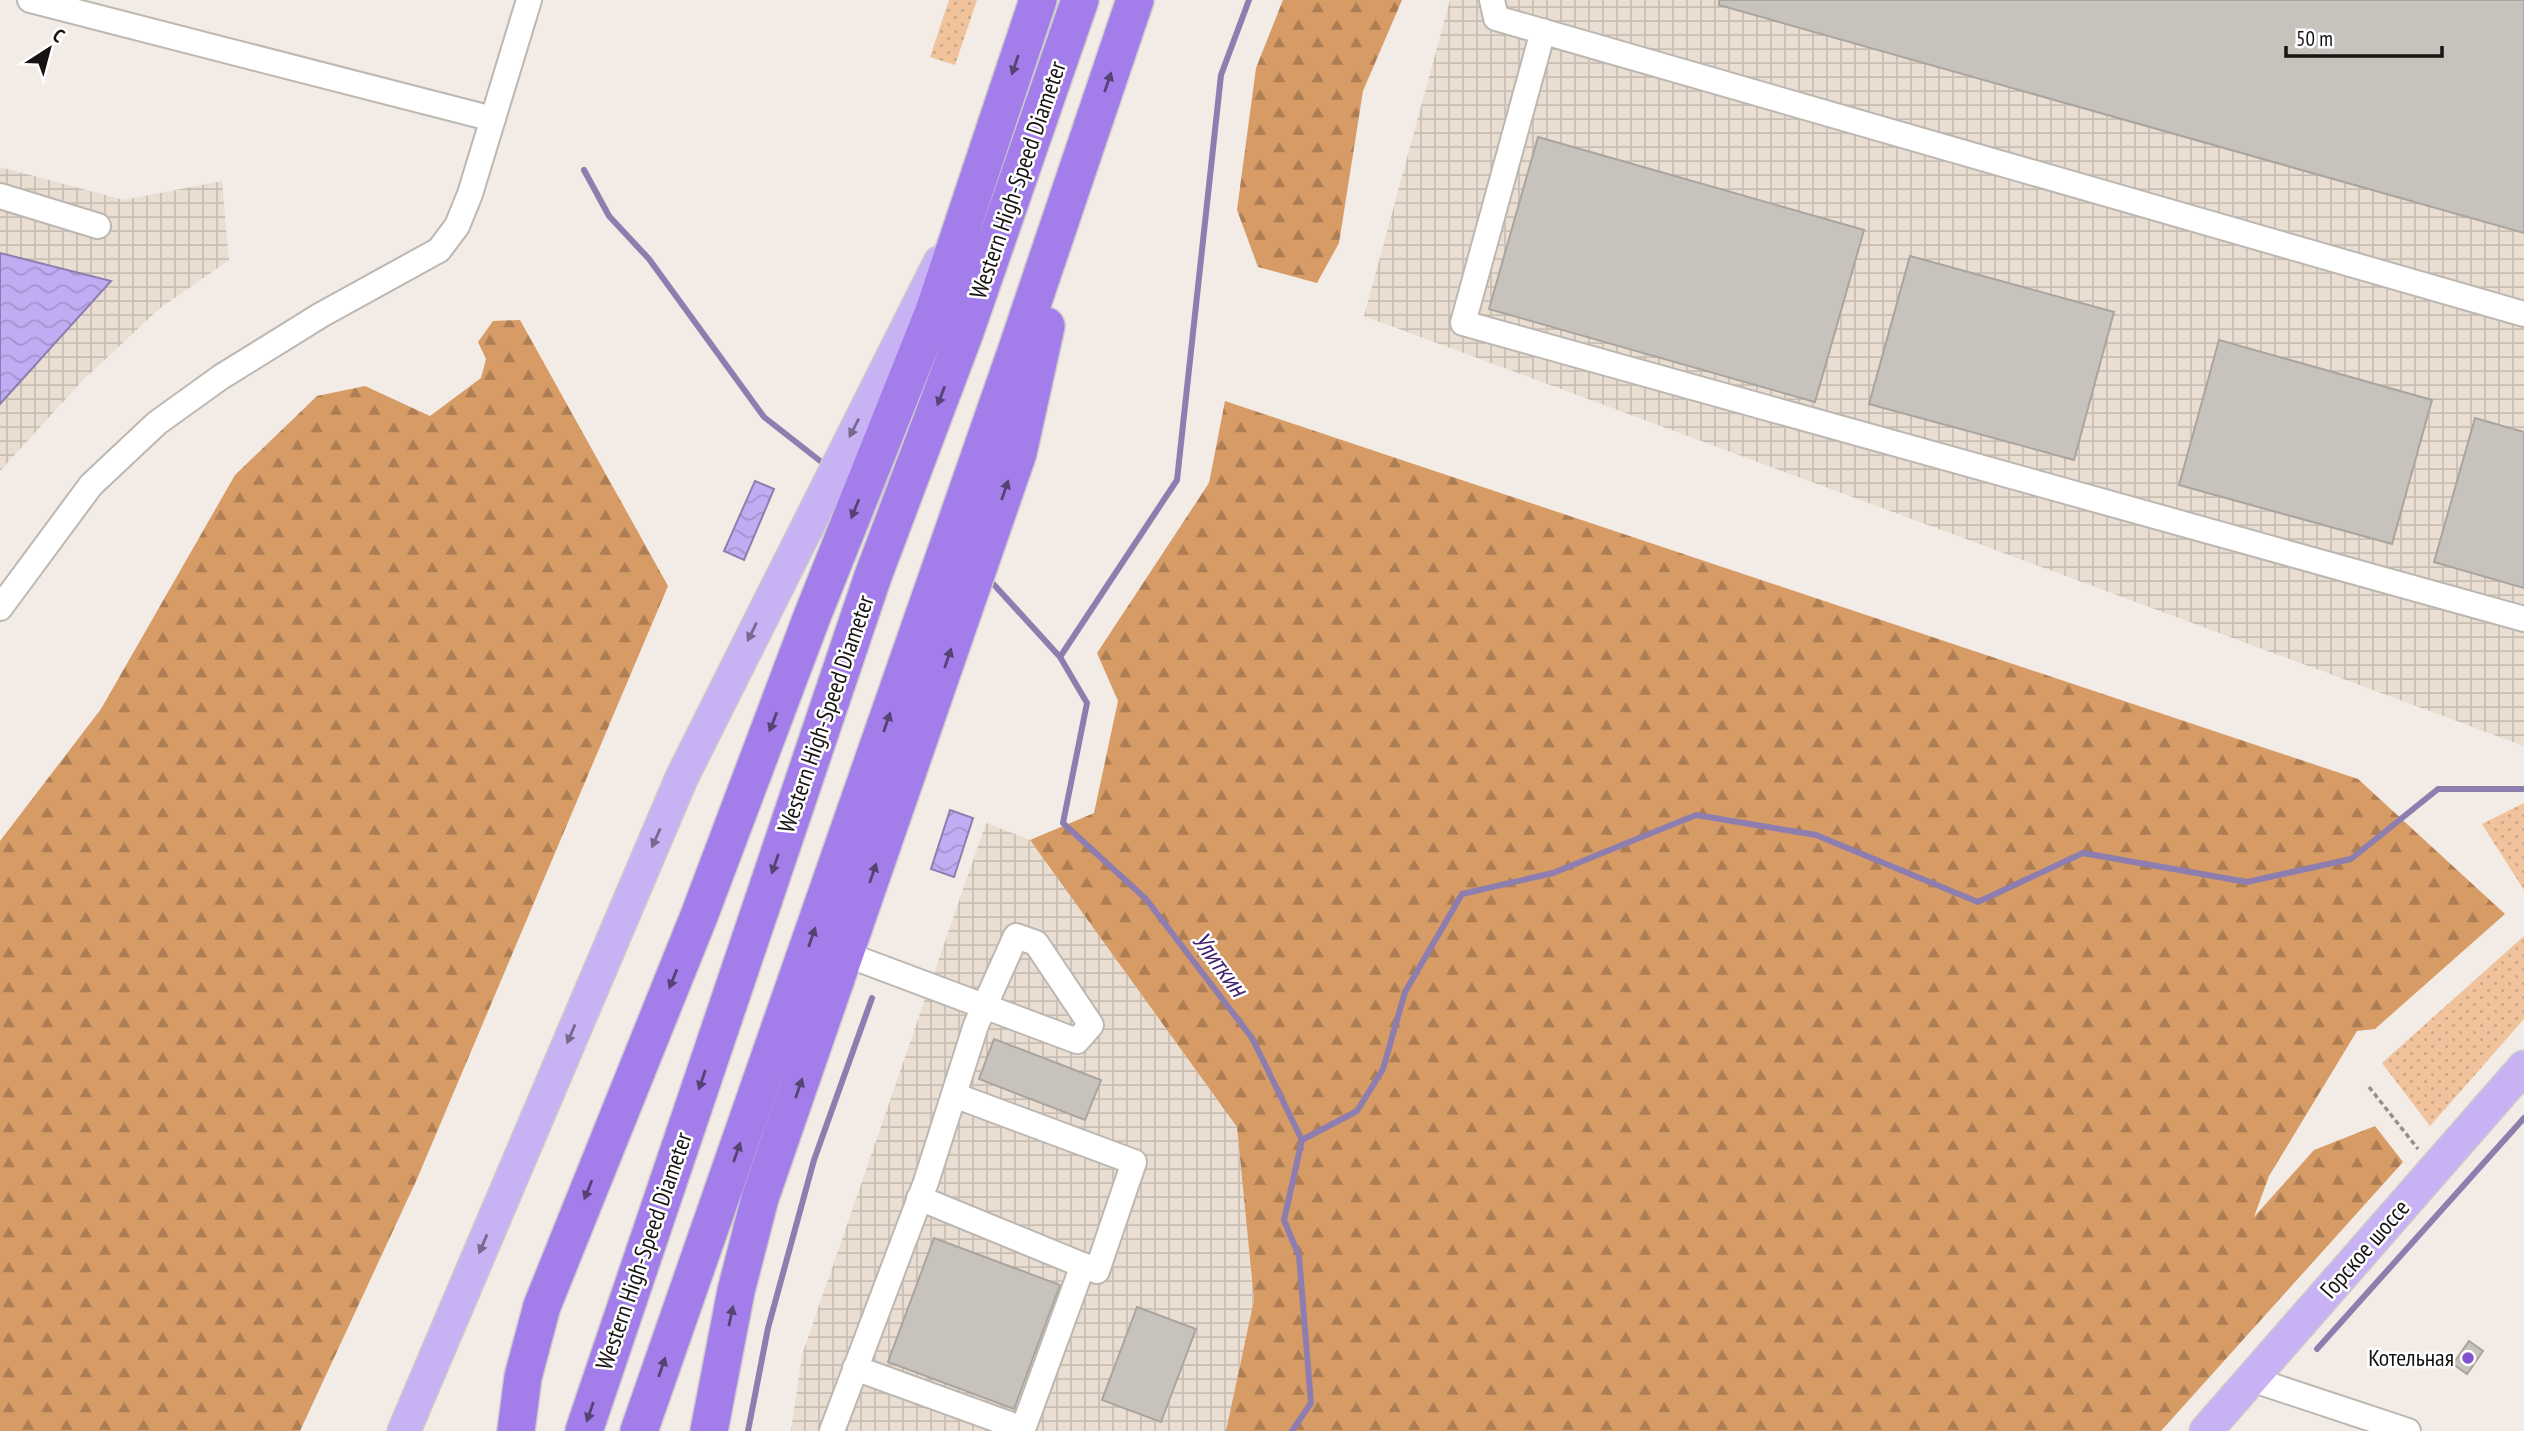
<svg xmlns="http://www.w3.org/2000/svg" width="2524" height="1431" font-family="'PT Sans Narrow',sans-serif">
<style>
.industrial{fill:url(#industrial-grid)}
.grass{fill:url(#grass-dots)}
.forest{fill:url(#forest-firs)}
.water{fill:url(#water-waves);stroke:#8d7eaf;stroke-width:2}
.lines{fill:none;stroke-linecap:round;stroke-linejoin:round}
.stream{stroke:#8d7eaf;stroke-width:6}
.building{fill:#c8c2bd;stroke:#aaa49f;stroke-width:2}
.minor-casing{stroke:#bdb7b2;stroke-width:28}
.major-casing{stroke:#cccbcb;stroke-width:35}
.highway-casing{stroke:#cccbcb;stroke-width:40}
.path{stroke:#958f8c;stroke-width:3.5;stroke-dasharray:5 3.5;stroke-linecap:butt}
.minor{stroke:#fff;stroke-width:24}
.major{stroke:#c8b2f3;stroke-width:32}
.highway{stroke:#a37eeb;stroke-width:37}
.oneway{fill:#554374}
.oneway2{fill:#786a8e}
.poi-dot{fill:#8053cb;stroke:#fff;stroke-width:2.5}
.labels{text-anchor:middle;stroke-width:5;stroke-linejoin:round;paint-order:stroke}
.street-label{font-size:24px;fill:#161312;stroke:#fff}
.poi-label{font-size:24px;fill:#161312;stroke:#fff;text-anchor:end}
.water-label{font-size:26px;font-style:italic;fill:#3f1f6e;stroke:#fff}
</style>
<defs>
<pattern id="industrial-grid" width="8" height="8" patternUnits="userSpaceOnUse" patternTransform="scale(1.75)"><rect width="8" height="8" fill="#eaded3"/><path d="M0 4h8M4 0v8" fill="none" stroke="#c8beb4"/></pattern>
<pattern id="grass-dots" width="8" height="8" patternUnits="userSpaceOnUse" patternTransform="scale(1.75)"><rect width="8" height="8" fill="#f0c39c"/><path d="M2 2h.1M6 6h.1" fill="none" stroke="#cda785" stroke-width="1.8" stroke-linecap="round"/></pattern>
<pattern id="forest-firs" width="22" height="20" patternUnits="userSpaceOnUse" patternTransform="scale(1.75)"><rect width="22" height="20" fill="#d79b66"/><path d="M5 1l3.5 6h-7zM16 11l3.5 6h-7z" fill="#ad7d53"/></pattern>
<pattern id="water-waves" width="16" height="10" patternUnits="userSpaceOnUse" patternTransform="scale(1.75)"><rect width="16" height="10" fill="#c0acf2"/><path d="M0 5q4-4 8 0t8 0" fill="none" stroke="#a493ce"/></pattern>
</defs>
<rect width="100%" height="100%" fill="#f2ebe6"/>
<path class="industrial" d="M1450 0H2524V746L1364 316Z
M0 167 124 200 222 181 229 260 159 309 83 380 0 471Z
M986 823 1030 840 1237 1127 1254 1300 1226 1431H791L802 1355Z"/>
<path class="grass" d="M949 0H977L955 65 930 57Z
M2524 803V890L2482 824Z
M2524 936V1019L2430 1126 2382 1063Z"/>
<path class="forest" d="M1283 0H1402L1363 91 1339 243 1317 283 1258 267 1237 210 1256 68Z
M520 320 668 586 417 1179 300 1431H0V841L101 709 235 475 317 396 365 386 430 416 481 378 486 359 478 342 493 321Z
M1225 401 2358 779 2505 914 2375 1029 2357 1031 2269 1176 2254 1217 2314 1150 2375 1126 2403 1162 2161 1431H1226L1254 1300 1237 1127 1030 840 1094 813 1118 701 1097 653 1209 483Z"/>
<path class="water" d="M0 253 111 281 0 404Z
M755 481 774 489 744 560 724 551Z
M950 810 973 818 954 877 931 869Z"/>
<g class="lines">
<path class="stream" d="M584 170 609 216 649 259 764 417 824 464
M987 577 1060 657 1087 703 1063 823 1146 899 1252 1038 1302 1140 1284 1220 1299 1256 1311 1403 1292 1431
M1060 657 1177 480 1221 75 1249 0
M1302 1140 1357 1111 1383 1069 1405 992 1462 894 1553 873 1696 815 1816 835 1978 902 2083 853 2247 882 2351 859 2438 789H2524
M2317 1349 2524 1118
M748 1431 768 1328 814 1160 872 998"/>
</g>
<path class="building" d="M1719 0H2524V233L1719 5Z
M1538 137 1864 230 1815 402 1489 309Z
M1910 256 2114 312 2074 460 1869 404Z
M2219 340 2432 400 2392 544 2179 485Z
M2475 418 2524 432V588L2434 562Z
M994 1039 1101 1080 1085 1120 979 1079Z
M934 1238 1060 1285 1014 1409 888 1362Z
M1137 1307 1196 1329 1161 1422 1102 1400Z
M2469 1341 2483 1351 2467 1374 2453 1364Z"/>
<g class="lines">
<g class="minor-casing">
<path id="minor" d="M30 0 493 119
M1492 0 1496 18 2524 314
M1543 31 1463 323 2524 619
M0 196 98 226
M0 608 91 485 157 423 221 377 321 315 439 250 457 226 470 194 529 0
M919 1198 1097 1271 1134 1162 954 1095
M855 1368 1023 1429 1083 1265
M2251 1379 2408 1431
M832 1431 926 1182 976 1025 1016 936 1036 943 1091 1025 1077 1041 845 954"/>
</g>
<g class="major-casing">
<path id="major" d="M404 1431 682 777 940 262
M2206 1431 2524 1067"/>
</g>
<g class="highway-casing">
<path id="highway" d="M516 1431 523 1377 542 1306 699 916 813 614 934 311 1038 0
M584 1431 873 576 965 332 1080 0
M639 1431 1018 346 1135 0
M709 1431 736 1291 760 1198 1018 453 1046 326"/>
</g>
<path class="path" d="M2369 1087 2418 1149"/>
<use href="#minor" class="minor"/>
<use href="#major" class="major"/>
<use href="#highway" class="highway"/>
</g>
<defs><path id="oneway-solid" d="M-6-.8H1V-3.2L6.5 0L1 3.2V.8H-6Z" transform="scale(1.75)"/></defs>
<g class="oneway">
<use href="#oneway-solid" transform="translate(1015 65) rotate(109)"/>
<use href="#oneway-solid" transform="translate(1108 82) rotate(-71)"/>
<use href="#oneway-solid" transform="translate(941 396) rotate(111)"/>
<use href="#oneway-solid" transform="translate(1005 490) rotate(-71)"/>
<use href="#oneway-solid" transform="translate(855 509) rotate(112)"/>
<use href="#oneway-solid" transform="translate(948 658) rotate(-71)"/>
<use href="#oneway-solid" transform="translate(773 722) rotate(111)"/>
<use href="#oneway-solid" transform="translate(887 722) rotate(-71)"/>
<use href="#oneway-solid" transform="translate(775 864) rotate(109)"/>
<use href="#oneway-solid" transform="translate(873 873) rotate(-71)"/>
<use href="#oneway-solid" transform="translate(812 937) rotate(-71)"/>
<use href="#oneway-solid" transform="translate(673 979) rotate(112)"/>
<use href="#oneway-solid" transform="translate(702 1080) rotate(109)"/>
<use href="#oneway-solid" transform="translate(799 1088) rotate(-71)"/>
<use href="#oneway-solid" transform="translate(737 1152) rotate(-71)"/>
<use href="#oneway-solid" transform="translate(588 1190) rotate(112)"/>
<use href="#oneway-solid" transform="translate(731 1316) rotate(-78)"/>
<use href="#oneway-solid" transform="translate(662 1367) rotate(-71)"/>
<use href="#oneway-solid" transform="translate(590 1412) rotate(109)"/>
</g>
<g class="oneway2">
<use href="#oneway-solid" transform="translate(854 428) rotate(117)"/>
<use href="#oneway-solid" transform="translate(752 632) rotate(116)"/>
<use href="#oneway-solid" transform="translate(656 838) rotate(114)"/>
<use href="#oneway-solid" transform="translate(571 1034) rotate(113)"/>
<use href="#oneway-solid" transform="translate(483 1244) rotate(113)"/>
</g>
<circle class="poi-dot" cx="2468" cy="1358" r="7"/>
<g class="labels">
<g class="street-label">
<text transform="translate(1018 180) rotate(-71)" y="8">Western High-Speed Diameter</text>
<text transform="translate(826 714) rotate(-71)" y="8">Western High-Speed Diameter</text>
<text transform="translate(2365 1249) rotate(-49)" y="8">Горское шоссе</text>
<text transform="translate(644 1251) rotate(-71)" y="8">Western High-Speed Diameter</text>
</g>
<g class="poi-label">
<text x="2454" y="1366">Котельная</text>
</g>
<g class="water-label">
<text transform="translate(1220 964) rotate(53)" y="9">Улиткин</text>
</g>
</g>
<g transform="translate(49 49) rotate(36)" stroke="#ffffff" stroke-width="5" paint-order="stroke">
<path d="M0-5L12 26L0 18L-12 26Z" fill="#161312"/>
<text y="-10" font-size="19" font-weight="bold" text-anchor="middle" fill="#161312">С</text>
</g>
<path d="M2286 46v10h156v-10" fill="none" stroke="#161312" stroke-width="3.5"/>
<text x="2296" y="46" font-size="21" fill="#161312" stroke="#ffffff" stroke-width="5" paint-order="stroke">50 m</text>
</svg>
